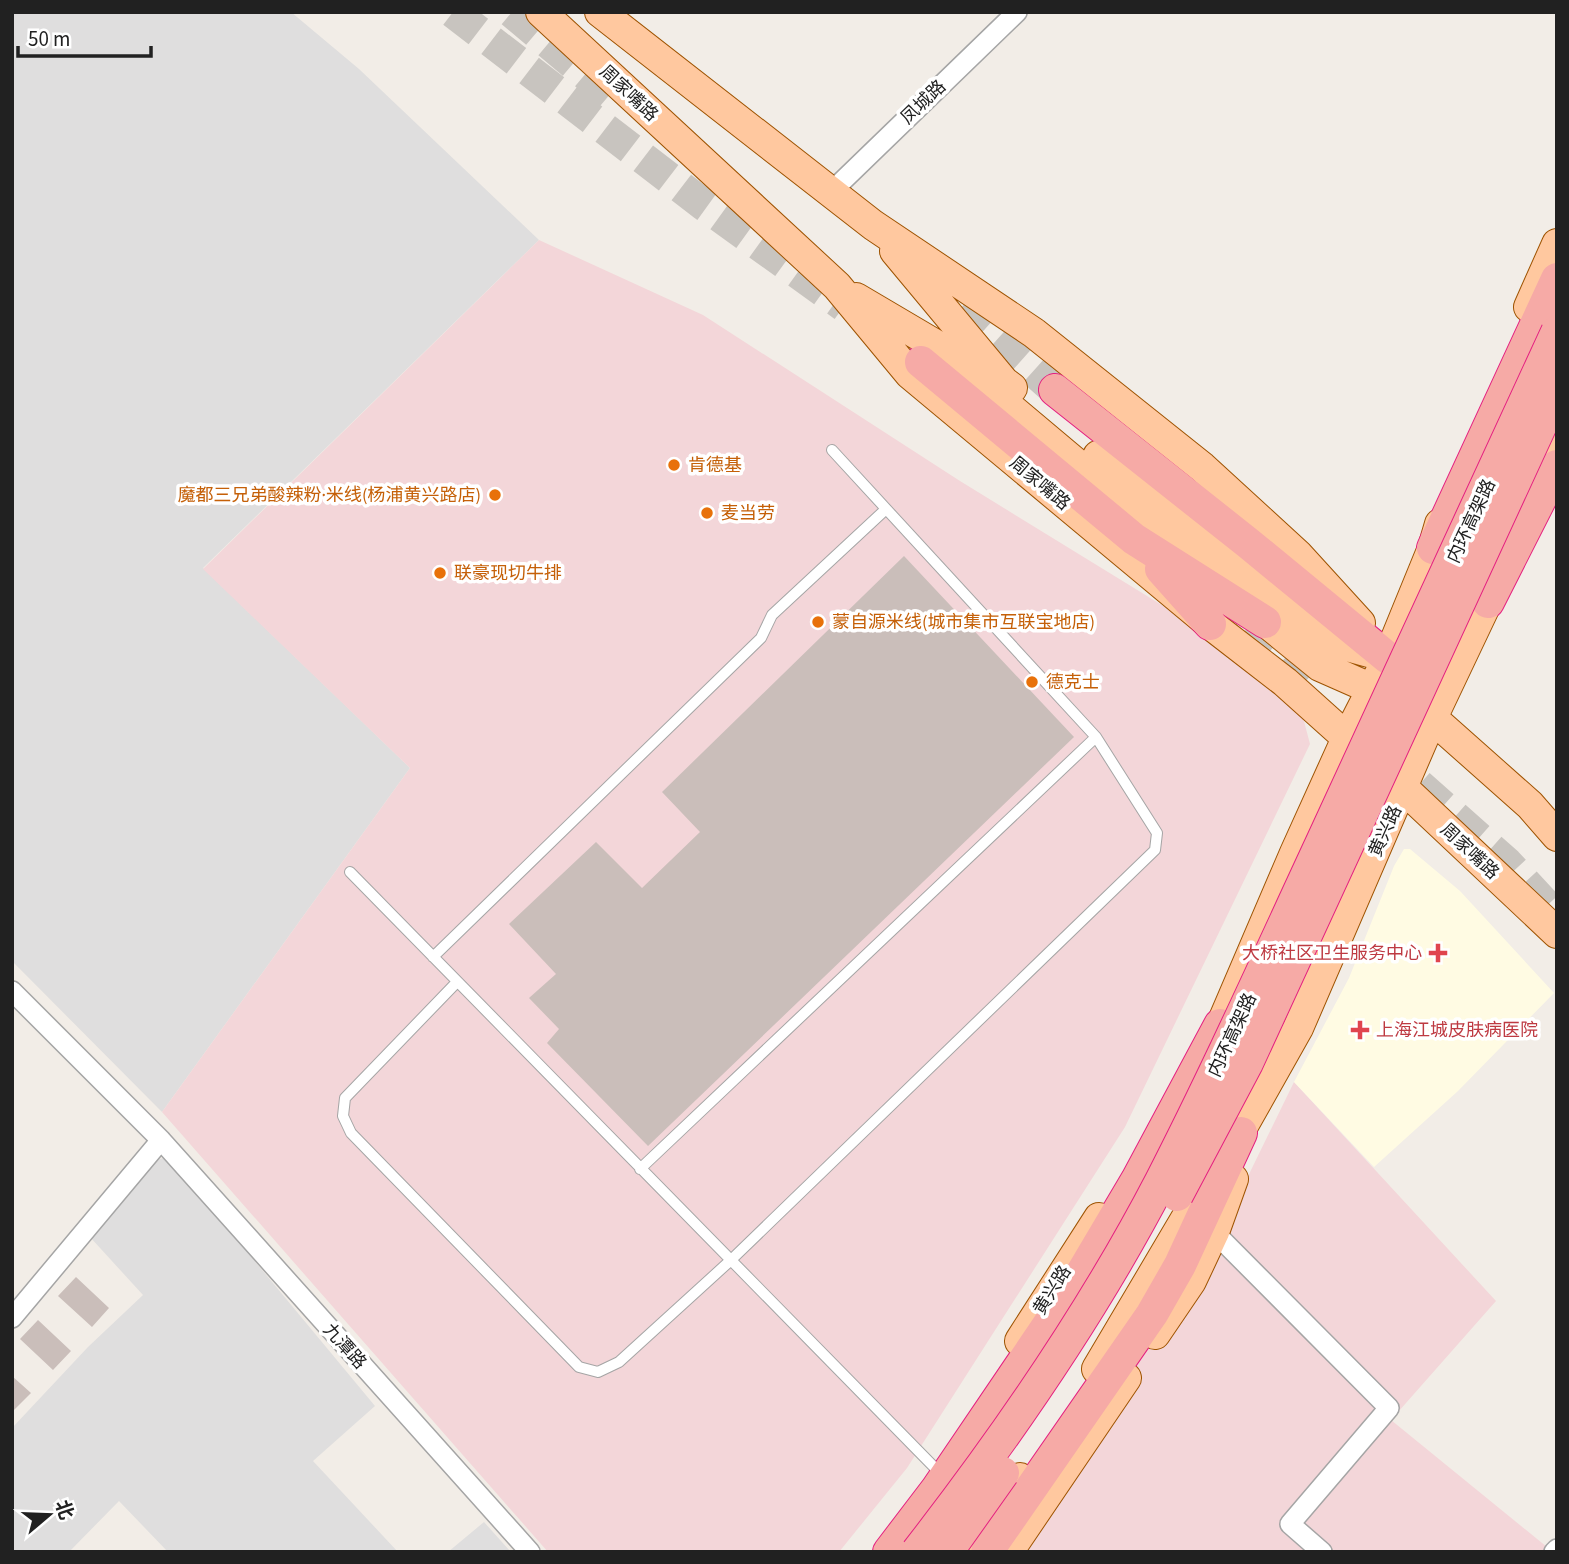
<svg xmlns="http://www.w3.org/2000/svg" width="1569" height="1564" font-family="'Source Sans 3','Noto Sans SC',sans-serif">
<style>
.residential{fill:#dfdede}
.commercial{fill:#f3d6d9}
.education{fill:#fffbe3}
.building{fill:#cabeba}
.lines{fill:none;stroke-linecap:round;stroke-linejoin:round}
.trunk-tunnel{stroke:#c8c4bf;stroke-width:32;stroke-dasharray:32 16;stroke-linecap:butt}
.service-casing{stroke:#a5a5a5;stroke-width:12}
.minor-casing{stroke:#a5a5a5;stroke-width:22}
.primary-casing{stroke:#9e5300;stroke-width:32}
.trunk-casing{stroke:#e42080;stroke-width:34}
.service{stroke:#fff;stroke-width:10}
.minor{stroke:#fff;stroke-width:19}
.primary{stroke:#ffc89f;stroke-width:30}
.trunk{stroke:#f6aaa6;stroke-width:32}
.trunk-bridge-casing{stroke:#e42080;stroke-width:34;stroke-linecap:butt}
.trunk-bridge{stroke:#f6aaa6;stroke-width:32}
.food-dot{fill:#e8710a;stroke:#fff;stroke-width:2.5}
.health-dot{fill:#e0444e;stroke:#fff;stroke-width:2.5}
.labels{text-anchor:middle;stroke-width:7;stroke-linejoin:round;paint-order:stroke}
.street-label{font-size:18px;fill:#212121;stroke:#fff}
.food-label{font-size:18px;fill:#c56008;stroke:#fff;text-anchor:start}
.health-label{font-size:18px;fill:#be3a42;stroke:#fff;text-anchor:end}
</style>
<rect width="100%" height="100%" fill="#f2ede7"/>
<path class="residential" d="M12 12H291L359 69 539 240 203 568 410 768 162 1112 12 961Z
M164 1158 170 1159 375 1406 313 1461 398 1552H168L119 1501 69 1552H12V1428L88 1347 143 1295 90 1237 154 1160Z
M484 1522 511 1552H448Z"/>
<path class="commercial" d="M539 240 703 315 960 481 1295 687 1310 744 1125 1127 907 1468 839 1552H548L162 1112 410 768 203 569Z
M1294 1082 1496 1301 1391 1420 1553 1552H1014L1214 1246Z"/>
<path class="education" d="M1404 849H1410L1460 891 1554 993 1458 1091 1374 1167 1294 1082 1349 978 1394 866Z"/>
<path class="building" d="M904 556 1074 737 648 1146 547 1043 559 1029 529 998 556 974 509 924 596 842 642 888 700 832 662 792Z
M76 1277 109 1308 92 1327 58 1296Z
M38 1320 71 1351 53 1370 20 1339Z
M12 1376 31 1393 12 1412Z"/>
<g class="lines">
<path class="trunk-tunnel" d="M453 12 704 205 844 306
M512 12 621 104
M926 275 1055 390
M1210 598 1305 682
M1419 785 1507 863 1556 916"/>
<g class="service-casing">
<path id="service" d="M350 872 937 1470
M433 957 761 638 772 615 886 509
M457 982 345 1098 343 1116 351 1133 579 1367 598 1372 619 1362 731 1260 1155 850 1157 833 1096 737 832 450
M640 1169 1096 737"/>
</g>
<g class="minor-casing">
<path id="minor" d="M830 193 1017 12
M12 991 161 1140 530 1552
M1214 1232 1389 1408 1290 1524 1322 1552
M12 1318 161 1140
M1554 1552 1557 1549"/>
</g>
<g class="primary-casing">
<path id="primary" d="M541 12 837 286 910 374 1210 624 1285 682 1403 788 1557 933
M600 12 873 225 1034 333 1202 467 1298 555 1360 623
M895 251 1004 382 1012 388
M856 298 934 344 1204 571
M1529 307 1557 244
M1098 456 1185 525 1272 602 1344 645 1387 657
M1537 488 1557 442
M1245 605 1320 666 1388 696
M1404 679 1432 718 1530 805 1557 836
M1211 1049 1295 853 1347 738 1388 658 1433 548 1440 524
M1227 1154 1298 1028 1432 718 1498 579
M1155 1334 1191 1281 1214 1232 1233 1179
M1020 1341 1099 1218
M1097 1369 1200 1195
M966 1552 1020 1478
M1008 1552 1126 1378"/>
</g>
<g class="trunk-casing">
<path id="trunk" d="M921 362 1134 539 1265 622
M1055 390 1248 543 1388 658
M1433 548 1557 279
M1161 569 1210 624
M1488 602 1557 466
M889 1552 937 1489 1070 1293 1137 1180 1220 1025
M987 1552 1152 1314 1180 1265 1241 1133"/>
</g>
<use href="#service" class="service"/>
<use href="#minor" class="minor"/>
<use href="#primary" class="primary"/>
<use href="#trunk" class="trunk"/>
<g class="trunk-bridge-casing">
<path id="trunk-bridge" d="M1177 1195 1247 1063 1557 390
M917 1552C1008 1435 1093 1312 1161 1181 1218 1070 1269 956 1322 842 1401 672 1479 502 1557 332
M947 1552 1003 1473"/>
</g>
<use href="#trunk-bridge" class="trunk-bridge"/>
</g>
<g class="food-dot">
<circle cx="674" cy="465" r="7"/>
<circle cx="495" cy="495" r="7"/>
<circle cx="707" cy="513" r="7"/>
<circle cx="440" cy="573" r="7"/>
<circle cx="818" cy="622" r="7"/>
<circle cx="1032" cy="682" r="7"/>
</g>
<g class="health-dot">
<path d="M1434.5 942.5h7v7h7v7h-7v7h-7v-7h-7v-7h7z"/>
<path d="M1356.5 1019.5h7v7h7v7h-7v7h-7v-7h-7v-7h7z"/>
</g>
<g class="labels">
<g class="street-label">
<text transform="translate(629 93) rotate(43)" y="6">周家嘴路</text>
<text transform="translate(923 102) rotate(-44)" y="6">凤城路</text>
<text transform="translate(1040 483) rotate(40)" y="6">周家嘴路</text>
<text transform="translate(1471 521) rotate(-65)" y="6">内环高架路</text>
<text transform="translate(1385 831) rotate(-66)" y="6">黄兴路</text>
<text transform="translate(1470 851) rotate(43)" y="6">周家嘴路</text>
<text transform="translate(1232 1035) rotate(-65)" y="6">内环高架路</text>
<text transform="translate(1052 1290) rotate(-58)" y="6">黄兴路</text>
<text transform="translate(345 1346) rotate(48)" y="6">九潭路</text>
</g>
<g class="food-label">
<text x="688" y="471">肯德基</text>
<text x="481" y="501" text-anchor="end">魔都三兄弟酸辣粉·米线(杨浦黄兴路店)</text>
<text x="721" y="519">麦当劳</text>
<text x="454" y="579">联豪现切牛排</text>
<text x="832" y="628">蒙自源米线(城市集市互联宝地店)</text>
<text x="1046" y="688">德克士</text>
</g>
<g class="health-label">
<text x="1422" y="959">大桥社区卫生服务中心</text>
<text x="1376" y="1036" text-anchor="start">上海江城皮肤病医院</text>
</g>
</g>
<rect width="1569" height="1564" fill="none" stroke="#212121" stroke-width="28"/>
<g transform="translate(49 1515) rotate(71)" stroke="#ffffff" stroke-width="5" paint-order="stroke">
<path d="M0-5L12 26L0 18L-12 26Z" fill="#212121"/>
<text y="-10" font-size="19" font-weight="bold" text-anchor="middle" fill="#212121">北</text>
</g>
<path d="M18 46v10h133v-10" fill="none" stroke="#212121" stroke-width="3.5"/>
<text x="28" y="46" font-size="21" fill="#212121" stroke="#ffffff" stroke-width="5" paint-order="stroke">50 m</text>
</svg>
